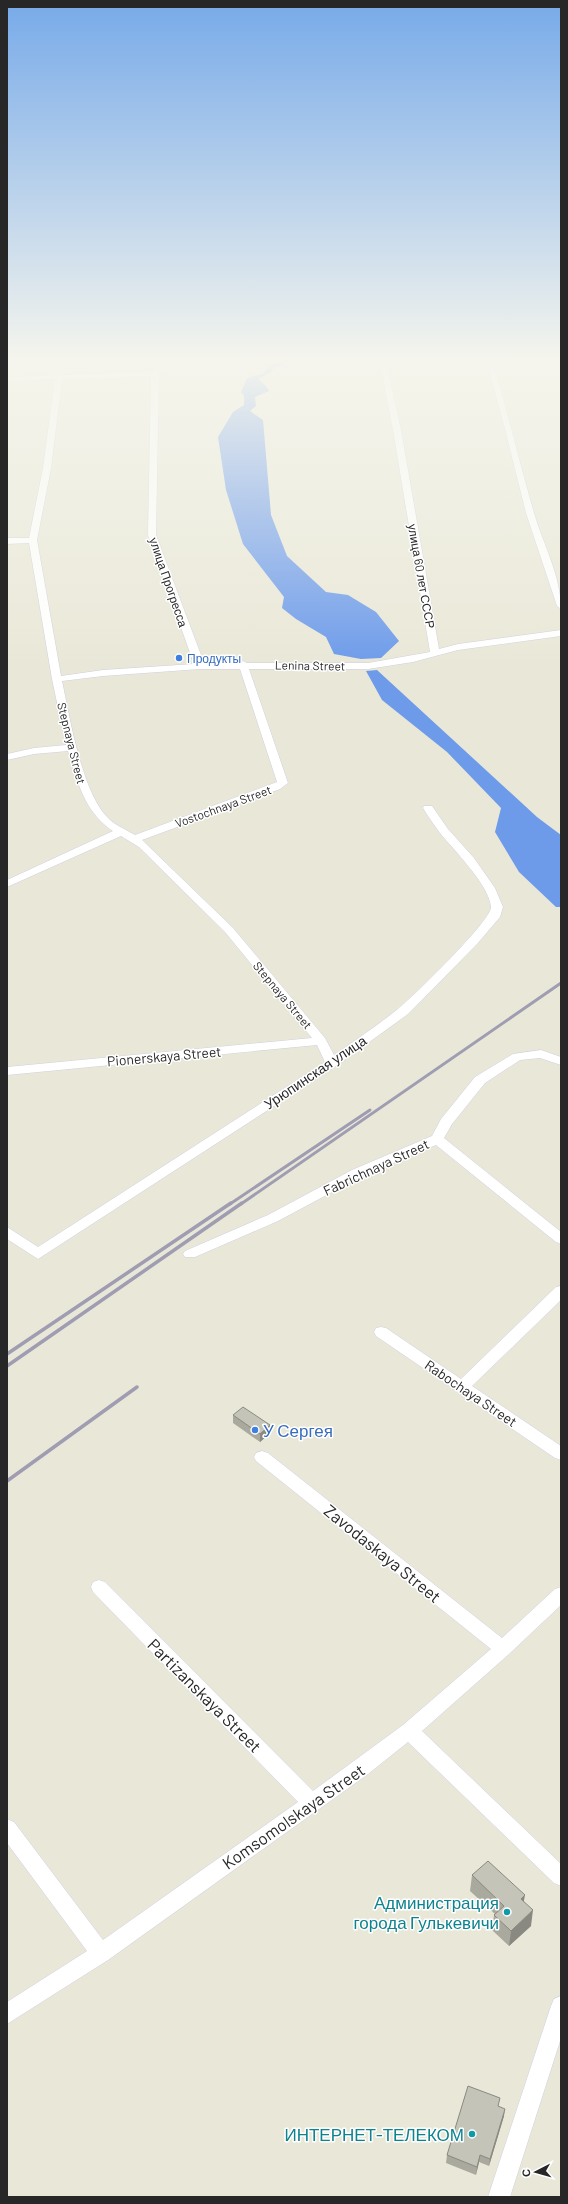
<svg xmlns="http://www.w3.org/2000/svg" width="568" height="2204" font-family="Barlow,sans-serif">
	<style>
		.water { fill: #6d9bea }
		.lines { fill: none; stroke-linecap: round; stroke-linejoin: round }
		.minor-casing { stroke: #d1cee0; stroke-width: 1 }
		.minor { fill: #fff; fill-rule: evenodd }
		.rail-far1 { stroke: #a09cb1; stroke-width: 3 }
		.rail { stroke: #a09cb1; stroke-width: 3.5 }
		.wall { fill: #a9a99e }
		.shaded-wall { fill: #8a8981 }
		.building { fill: #c5c4b8; stroke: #8a8981 }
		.shop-dot { fill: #3f7fe0; stroke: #fff; stroke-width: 1.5 }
		.culture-dot { fill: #0f9aa8; stroke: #fff; stroke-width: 1.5 }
		.labels { text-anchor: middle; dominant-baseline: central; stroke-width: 3; stroke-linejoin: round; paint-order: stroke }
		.far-street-label { font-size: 12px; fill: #272727; stroke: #fff }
		.far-shop-label { font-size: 12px; fill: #366cbe; stroke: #fff; text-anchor: start }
		.street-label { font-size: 14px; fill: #272727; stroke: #fff }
		.near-shop-label { font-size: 17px; fill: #366cbe; stroke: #fff; text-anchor: start }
		.near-street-label { font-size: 17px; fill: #272727; stroke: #fff }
		.near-culture-label { font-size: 17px; fill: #0d838f; stroke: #fff; text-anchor: end }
	</style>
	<rect width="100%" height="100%" fill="#e9e8d8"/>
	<!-- water -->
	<path class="water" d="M290,357h10l-26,11 -4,5 -12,6 7,6 4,6 -14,6 1,9 -6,5 13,9 8,95 16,41 39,36 22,3 28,17 23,29 -18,17 -20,1 -27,-5 -8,-17 -30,-18 -14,-11 2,-11 -41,-53 -17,-54 -8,-53 15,-25 11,-7v-9l-3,-4 6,-14 15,-4 7,-8z
		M377,670l160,147 24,18v72h-5l-37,-35 -24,-40 6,-24 -54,-56 -65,-52 -16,-29z"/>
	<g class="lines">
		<defs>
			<path id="minor" d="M166,357h7l-14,17 -3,161 48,128h35l4,-2 4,2h121l62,-11 -37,-222 -14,-73h6l16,73 38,219 19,-5 103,-14v6l-103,14 -45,12 -45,7h-119l39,114 -8,6 -138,51 91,88 92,110 9,17c22,-15 44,-30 64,-46 14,-11 94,-89 93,-102 -1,-21 -38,-58 -51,-74 -6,-8 -12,-17 -17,-25l1,-2h8l16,23 26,29 21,30 8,19 -3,10 -23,27 -69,70 -72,52 -298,193 -31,-20v-12l31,20 287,-185 -8,-17 -310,30v-8l305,-29 -87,-106 -86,-85 -18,-11 -114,51v-7l106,-49c-28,-18 -36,-50 -45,-80l-34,3 -27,6v-6l27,-6 32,-3 -14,-66 -23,-136 -22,1v-6h22l14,-70 12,-89 -48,2v-4l146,-5zM151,376l-3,159 46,129 -91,6 -42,6 -24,-136 14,-72 11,-89zM200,669h40l37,113 -142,53c-8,-5 -19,-9 -26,-16 -27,-25 -39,-101 -47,-138l41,-5z
				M485,357h6c16,52 28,104 43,156 9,31 27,63 27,96l-4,-3 -31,-93 -22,-88z
				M541,1050l20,7v8l-21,-7 -20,2 -35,23 -33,41 -8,14 117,94v12l-5,-2 -120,-97 -74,31 -84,45 -83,36h-10l-2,-3 2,-3 83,-36 84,-45 80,-34 9,-17 34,-42 38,-23z
				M561,1286v14l-89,86 89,60v14l-6,-2 -179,-122 -2,-4 2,-4 5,-1 5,1 75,51 95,-92z
				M262,1451l6,2 234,185 53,-49 6,-2v18l-52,49 -87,77 139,133v22l-7,-3 -146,-141 -40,32 -260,186 -101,64v-22l80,-51 -80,-108v-24l7,3 89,118 195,-138 -205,-210 -2,-5 2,-5 6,-2 6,2 208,209 90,-66 88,-76 -235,-188 -2,-4 2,-4z
				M561,1996v42l-51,159h-22l63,-191 3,-7z"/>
		</defs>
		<!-- minor casing -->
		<use href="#minor" class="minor-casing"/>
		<!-- minor -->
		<use href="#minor" class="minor"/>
		<!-- rail-far1 -->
		<path class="rail-far1" d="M230,1204l140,-94
			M241,1204l320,-221"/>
		<!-- rail -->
		<path class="rail" d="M7,1354l224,-151
			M7,1366l235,-163
			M7,1481l130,-94"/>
	</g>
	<!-- wall -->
	<path class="wall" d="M233,1415l37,18 -10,9 -27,-19z
		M472,1875l52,26 7,25 -22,20 -17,-16 2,-15 1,-1 -25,-23z
		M499,2106l5,10 -15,50 -10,-4 -3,13 -30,-12 1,-8z"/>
	<!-- shaded-wall -->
	<path class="shaded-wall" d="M270,1425v8l-10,9v-8z
		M525,1895l-3,16 -1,-12z
		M533,1910l-2,16 -22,20 2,-15z
		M505,2109l-1,7 -15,50 1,-7z
		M480,2155l-1,7 -3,13 1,-8z"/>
	<!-- building -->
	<path class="building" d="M243,1407l27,18 -10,9 -27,-19z
		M488,1861l37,34 -4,4 12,11 -22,21 -17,-16 10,-9 -32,-31z
		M468,2086l32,12 -2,8 7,3 -15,50 -10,-4 -3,12 -30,-12z"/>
	<!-- sky -->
	<linearGradient id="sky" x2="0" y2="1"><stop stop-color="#77aae9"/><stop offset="0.54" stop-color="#f5f5ed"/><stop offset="1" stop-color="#f5f5ed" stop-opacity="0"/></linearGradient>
	<rect width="568" height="666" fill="url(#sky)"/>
	<!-- markers -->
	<g class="shop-dot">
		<circle cx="179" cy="658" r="4"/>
		<circle cx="255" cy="1430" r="4"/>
	</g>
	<g class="culture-dot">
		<circle cx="507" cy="1912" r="4"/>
		<circle cx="472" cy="2134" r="4"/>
	</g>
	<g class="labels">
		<!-- far-street labels -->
		<g class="far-street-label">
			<text transform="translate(422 576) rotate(80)">улица 60 лет СССР</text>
			<text transform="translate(169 582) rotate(71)">улица Прогресса</text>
			<text transform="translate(310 665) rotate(1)">Lenina Street</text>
			<text transform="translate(72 743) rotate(76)">Stepnaya Street</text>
			<text transform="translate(223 806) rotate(-20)">Vostochnaya Street</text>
			<text transform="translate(283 995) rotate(50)">Stepnaya Street</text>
		</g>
		<!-- far-shop labels -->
		<g class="far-shop-label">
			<text x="187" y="658">Продукты</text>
		</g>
		<!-- street labels -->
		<g class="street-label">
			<text transform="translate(164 1056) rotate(-5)">Pionerskaya Street</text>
			<text transform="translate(315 1072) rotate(-34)">Урюпинская улица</text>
			<text transform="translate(376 1167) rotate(-25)">Fabrichnaya Street</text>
			<text transform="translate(471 1393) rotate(34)">Rabochaya Street</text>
		</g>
		<!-- near-shop labels -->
		<g class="near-shop-label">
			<text x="263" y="1430">У Сергея</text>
		</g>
		<!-- near-street labels -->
		<g class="near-street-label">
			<text transform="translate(383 1553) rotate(39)">Zavodaskaya Street</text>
			<text transform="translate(205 1695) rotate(45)">Partizanskaya Street</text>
			<text transform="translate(293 1816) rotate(-35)">Komsomolskaya Street</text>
		</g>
		<!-- near-culture labels -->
		<g class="near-culture-label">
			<text x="499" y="1902">Администрация<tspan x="499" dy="20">города Гулькевичи</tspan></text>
			<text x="464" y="2134">ИНТЕРНЕТ-ТЕЛЕКОМ</text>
		</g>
	</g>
	<!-- border -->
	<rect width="568" height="2204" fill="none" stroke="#272727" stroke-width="16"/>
	<!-- north arrow -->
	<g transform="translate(536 2172) rotate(264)" stroke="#ffffff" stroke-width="3" paint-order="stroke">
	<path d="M0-3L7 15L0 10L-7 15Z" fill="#272727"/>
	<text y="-6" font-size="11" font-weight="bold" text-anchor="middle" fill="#272727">С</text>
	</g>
</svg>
